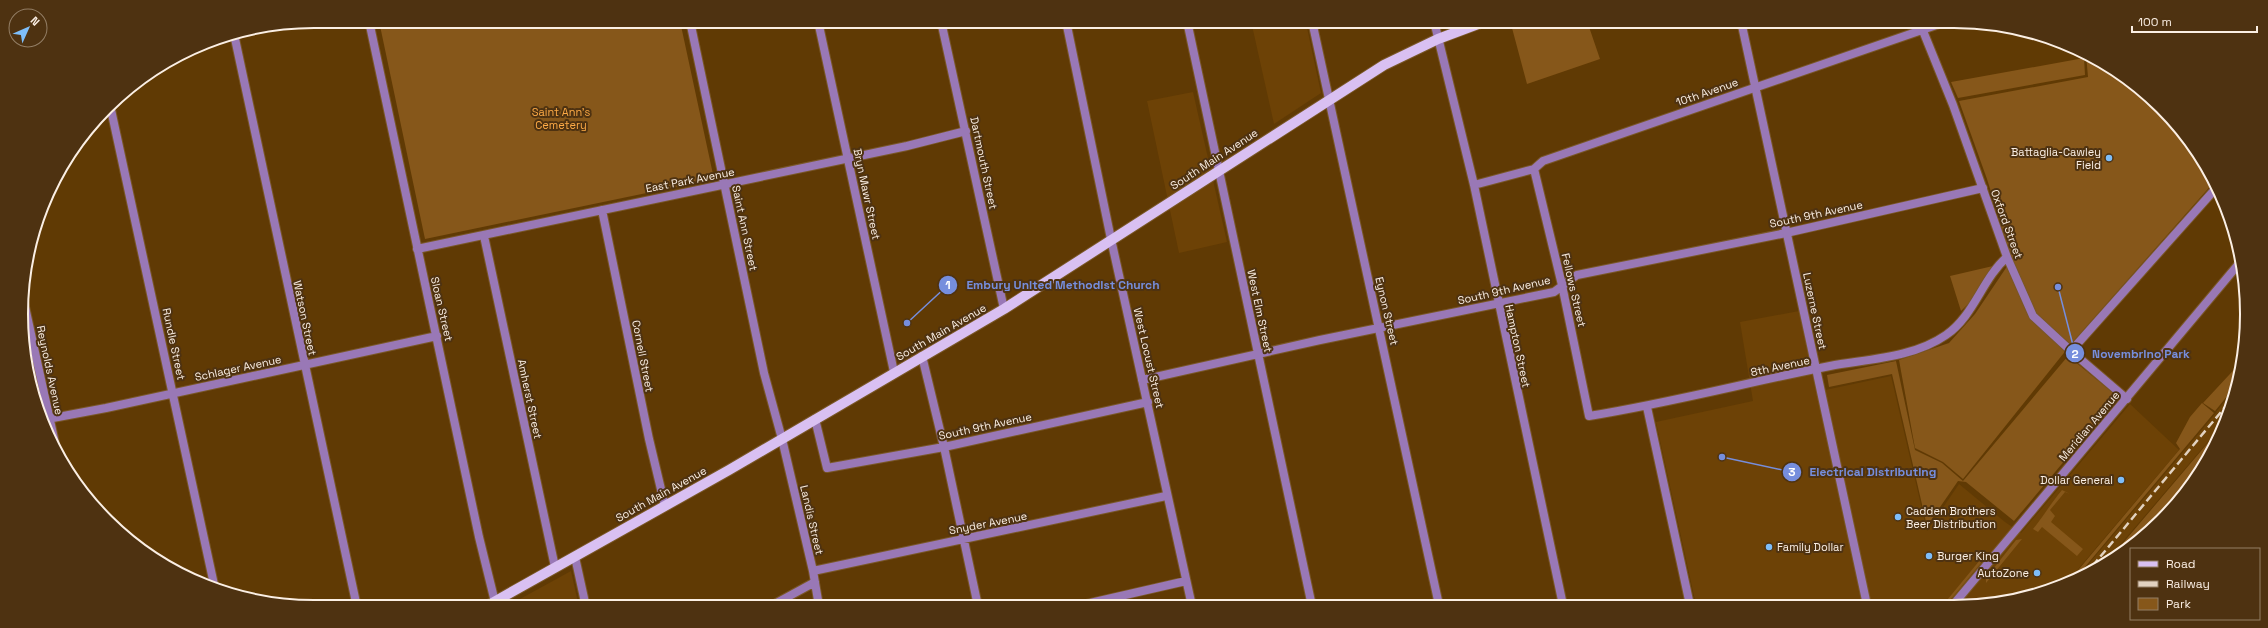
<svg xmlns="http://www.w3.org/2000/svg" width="2268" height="628" font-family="'Space Grotesk',sans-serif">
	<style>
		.built { fill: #6d4206 }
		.green { fill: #86571a }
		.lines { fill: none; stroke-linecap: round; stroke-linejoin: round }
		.minor-casing { stroke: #795728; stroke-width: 10 }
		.tertiary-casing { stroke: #795728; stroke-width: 10 }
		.primary-casing { stroke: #795728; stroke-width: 12 }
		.minor { stroke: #9978b6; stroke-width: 8 }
		.tertiary { stroke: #9978b6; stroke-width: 8 }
		.primary { stroke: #d9c0f2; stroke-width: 10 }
		.rail { stroke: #e2d2c0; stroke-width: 2.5; stroke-dasharray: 8 4; stroke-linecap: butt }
		.poi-dot { fill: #7ebef9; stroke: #4e3211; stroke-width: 1.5 }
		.labels { text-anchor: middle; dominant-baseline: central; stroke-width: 4; stroke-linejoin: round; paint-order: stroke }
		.street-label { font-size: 11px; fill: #fbefe4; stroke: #4e3211 }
		.park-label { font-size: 11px; fill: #feab46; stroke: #4e3211 }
		.poi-label { font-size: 11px; fill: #fbefe4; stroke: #4e3211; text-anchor: end }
		.rim { fill: none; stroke: #fbefe4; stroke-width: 2 }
		.leader { fill: none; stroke: #768edd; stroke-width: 1.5 }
		.callout-dot { fill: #768edd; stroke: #4e3211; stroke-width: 1.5 }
		.mark-label { font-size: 12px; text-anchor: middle; font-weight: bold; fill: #fff }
		.callout-label { font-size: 12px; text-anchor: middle; font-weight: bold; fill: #768edd; stroke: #4e3211; stroke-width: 4; stroke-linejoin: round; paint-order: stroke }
	</style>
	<rect width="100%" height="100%" fill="#603a04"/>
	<!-- built -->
	<path class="built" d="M1251,21h54l1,2 15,70 -47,31z
		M1193,92l34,150 -48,11 -32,-152z
		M1799,311l17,81 75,-16 36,155 32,-47 46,38 16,11 109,-129 49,46 -111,131 -76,24h-296l-40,-183 97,-21 -13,-79z
		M2236,388l-13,36 -115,135 -25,18 -7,2 140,-166 8,6 -8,-7z
		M571,571l8,36h-56l-3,-8z"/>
	<!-- green -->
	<path class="green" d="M379,21h301l34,158 -289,60z
		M1533,21h54l13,38 -73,25 -15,-56z
		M2086,54c59,31 97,69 128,128l-143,162 -108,135 -20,-17 -28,-14 -16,-88 50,-17 26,-29 37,-55 -25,-80 -28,-78 129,-24z
		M2084,58l1,17 -127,23 -7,-16z
		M1993,266l-23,36 -9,9 -11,-35z
		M2068,356l50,41 -104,124 -48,-39 -8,-1 -31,45 -35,-152 -63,13 -2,-12 69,-14 19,89 27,13 21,18z
		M2242,361l-5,23 -22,27 -12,-8z
		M2202,403l12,10 -140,167 -5,1 111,-132 -4,-6 14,-26z
		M2223,425l-6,19 -56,77 -49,35z
		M2062,490l8,4 -5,-2 -15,18 5,6 -4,6 32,27 -6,7 -35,-29 -4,5 -5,-3c10,-12 18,-26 29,-39z
		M2022,539l-36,44v-5l30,-38z
		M1980,560l1,3 -35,42h-3z"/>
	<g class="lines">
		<defs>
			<path id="minor" d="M369,21l110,516 16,65
				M690,21l74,352 18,66 31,132 6,35
				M818,21l76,351
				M941,21l63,288
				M1066,21l45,218 81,367
				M1187,21l125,585
				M1312,21l127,584
				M1434,21l40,164 89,420
				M1919,21l34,84 54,152 26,59 38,35 56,48
				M234,34l123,573
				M110,105l105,484
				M1534,169l28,116 27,131c81,-13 160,-34 241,-50 38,-7 83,-8 116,-31 28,-19 36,-56 61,-78
				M1474,185l60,-16 9,-8 405,-140
				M602,210l47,229 16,67
				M484,236l71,331
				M417,249l490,-103 59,-15
				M22,293l35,159
				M2071,351l146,-164
				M922,356l22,91 34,159
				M1142,380l178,-40 234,-48 23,-17 209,-42 197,-45
				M1647,407l43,198
				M815,419l12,49 117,-21 204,-45
				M42,420l64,-12 331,-72
				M575,557l11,50
				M813,571l353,-75
				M1953,605l289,-345
				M771,606l44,-24
				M1077,606l109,-25"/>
			<path id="tertiary" d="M1741,21l126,584"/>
			<path id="primary" d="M485,607l244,-137 275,-161 380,-244 54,-26 48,-18"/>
		</defs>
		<!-- minor casing -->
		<use href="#minor" class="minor-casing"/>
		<!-- tertiary casing -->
		<use href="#tertiary" class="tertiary-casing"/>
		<!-- primary casing -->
		<use href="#primary" class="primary-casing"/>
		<!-- minor -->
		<use href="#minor" class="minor"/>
		<!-- tertiary -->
		<use href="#tertiary" class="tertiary"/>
		<!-- primary -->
		<use href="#primary" class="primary"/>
		<!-- rail -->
		<path class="rail" d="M2085,575l146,-175"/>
	</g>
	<!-- markers -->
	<g class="poi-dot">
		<circle cx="2109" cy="158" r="4"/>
		<circle cx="2121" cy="480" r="4"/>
		<circle cx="1898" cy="517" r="4"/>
		<circle cx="1769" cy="547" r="4"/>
		<circle cx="1929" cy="556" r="4"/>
		<circle cx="2037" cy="573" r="4"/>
	</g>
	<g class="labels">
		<!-- street labels -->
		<g class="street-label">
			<text transform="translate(1707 92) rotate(-19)">10th Avenue</text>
			<text transform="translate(1214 159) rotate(-33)">South Main Avenue</text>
			<text transform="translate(984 163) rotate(78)">Dartmouth Street</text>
			<text transform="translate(690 180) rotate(-11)">East Park Avenue</text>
			<text transform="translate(867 194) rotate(78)">Bryn Mawr Street</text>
			<text transform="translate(1816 214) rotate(-12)">South 9th Avenue</text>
			<text transform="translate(2007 224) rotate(70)">Oxford Street</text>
			<text transform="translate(745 228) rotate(78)">Saint Ann Street</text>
			<text transform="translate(1504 290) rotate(-13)">South 9th Avenue</text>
			<text transform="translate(1574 290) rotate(77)">Fellows Street</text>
			<text transform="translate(442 309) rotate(77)">Sloan Street</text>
			<text transform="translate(1260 311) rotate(78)">West Elm Street</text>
			<text transform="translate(1387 311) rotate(77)">Eynon Street</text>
			<text transform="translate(1815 311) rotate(78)">Luzerne Street</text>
			<text transform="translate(305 318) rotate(78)">Watson Street</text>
			<text transform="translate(941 332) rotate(-30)">South Main Avenue</text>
			<text transform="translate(174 344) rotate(78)">Rundle Street</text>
			<text transform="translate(1518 346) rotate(78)">Hampton Street</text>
			<text transform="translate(643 356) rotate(79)">Cornell Street</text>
			<text transform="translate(1149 358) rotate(77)">West Locust Street</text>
			<text transform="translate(1780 366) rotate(-12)">8th Avenue</text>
			<text transform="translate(238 368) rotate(-12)">Schlager Avenue</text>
			<text transform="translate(50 370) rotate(78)">Reynolds Avenue</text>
			<text transform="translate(530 399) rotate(78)">Amherst Street</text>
			<text transform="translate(985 426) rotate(-12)">South 9th Avenue</text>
			<text transform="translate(2089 426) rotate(-50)">Meridian Avenue</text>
			<text transform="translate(661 494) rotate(-29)">South Main Avenue</text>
			<text transform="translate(812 520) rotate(77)">Landis Street</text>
			<text transform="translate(988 523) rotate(-11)">Snyder Avenue</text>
		</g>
		<!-- park labels -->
		<g class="park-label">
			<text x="561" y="112">Saint Ann's<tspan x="561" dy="13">Cemetery</tspan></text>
		</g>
		<!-- poi labels -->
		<g class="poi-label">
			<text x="2101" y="152">Battaglia-Cawley<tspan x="2101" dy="13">Field</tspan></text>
			<text x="2113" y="480">Dollar General</text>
			<text x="1906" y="511" text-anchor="start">Cadden Brothers<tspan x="1906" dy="13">Beer Distribution</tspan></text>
			<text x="1777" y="547" text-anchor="start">Family Dollar</text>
			<text x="1937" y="556" text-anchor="start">Burger King</text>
			<text x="2029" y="573">AutoZone</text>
		</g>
	</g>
	<!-- crop -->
	<path d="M0 0H2268V628H0ZM314 28H1954A286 286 0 0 1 2240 314V314A286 286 0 0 1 1954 600H314A286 286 0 0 1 28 314V314A286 286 0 0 1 314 28Z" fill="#4e3211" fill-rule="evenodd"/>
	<path class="rim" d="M314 28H1954A286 286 0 0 1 2240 314V314A286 286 0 0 1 1954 600H314A286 286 0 0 1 28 314V314A286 286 0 0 1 314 28Z"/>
	<!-- callouts -->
	<path class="leader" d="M907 323L948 285M2058 287L2075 353M1722 457L1792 472"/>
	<g class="callout-dot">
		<circle cx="907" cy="323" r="4"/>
		<circle cx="2058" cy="287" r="4"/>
		<circle cx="1722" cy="457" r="4"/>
		<circle cx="948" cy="285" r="10"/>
		<circle cx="2075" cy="353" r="10"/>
		<circle cx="1792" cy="472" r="10"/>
	</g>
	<g class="mark-label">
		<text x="948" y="289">1</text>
		<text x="2075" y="358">2</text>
		<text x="1792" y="476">3</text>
	</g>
	<g class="callout-label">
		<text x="1063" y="289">Embury United Methodist Church</text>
		<text x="2141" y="358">Novembrino Park</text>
		<text x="1873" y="476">Electrical Distributing</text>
	</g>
	<!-- legend -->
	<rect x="2130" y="548" width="130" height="72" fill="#4e3211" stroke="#937e65"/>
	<rect x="2138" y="561" width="20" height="6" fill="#d9c0f2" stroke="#937e65"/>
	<text x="2166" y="568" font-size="12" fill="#fbefe4">Road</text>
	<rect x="2138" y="581" width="20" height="6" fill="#e2d2c0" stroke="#937e65"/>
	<text x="2166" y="588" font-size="12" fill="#fbefe4">Railway</text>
	<rect x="2138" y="598" width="20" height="12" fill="#86571a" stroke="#937e65"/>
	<text x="2166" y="608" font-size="12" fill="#fbefe4">Park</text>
	<!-- north arrow -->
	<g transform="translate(28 28) rotate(45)"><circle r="19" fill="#4e3211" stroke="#937e65"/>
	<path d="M0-3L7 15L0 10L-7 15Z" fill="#7ebef9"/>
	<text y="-6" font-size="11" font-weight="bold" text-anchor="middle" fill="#fbefe4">N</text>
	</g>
	<!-- scale -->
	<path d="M2132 26v6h125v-6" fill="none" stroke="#fbefe4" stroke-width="2"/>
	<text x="2138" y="26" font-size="12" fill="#fbefe4" stroke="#4e3211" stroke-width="3" paint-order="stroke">100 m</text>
</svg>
